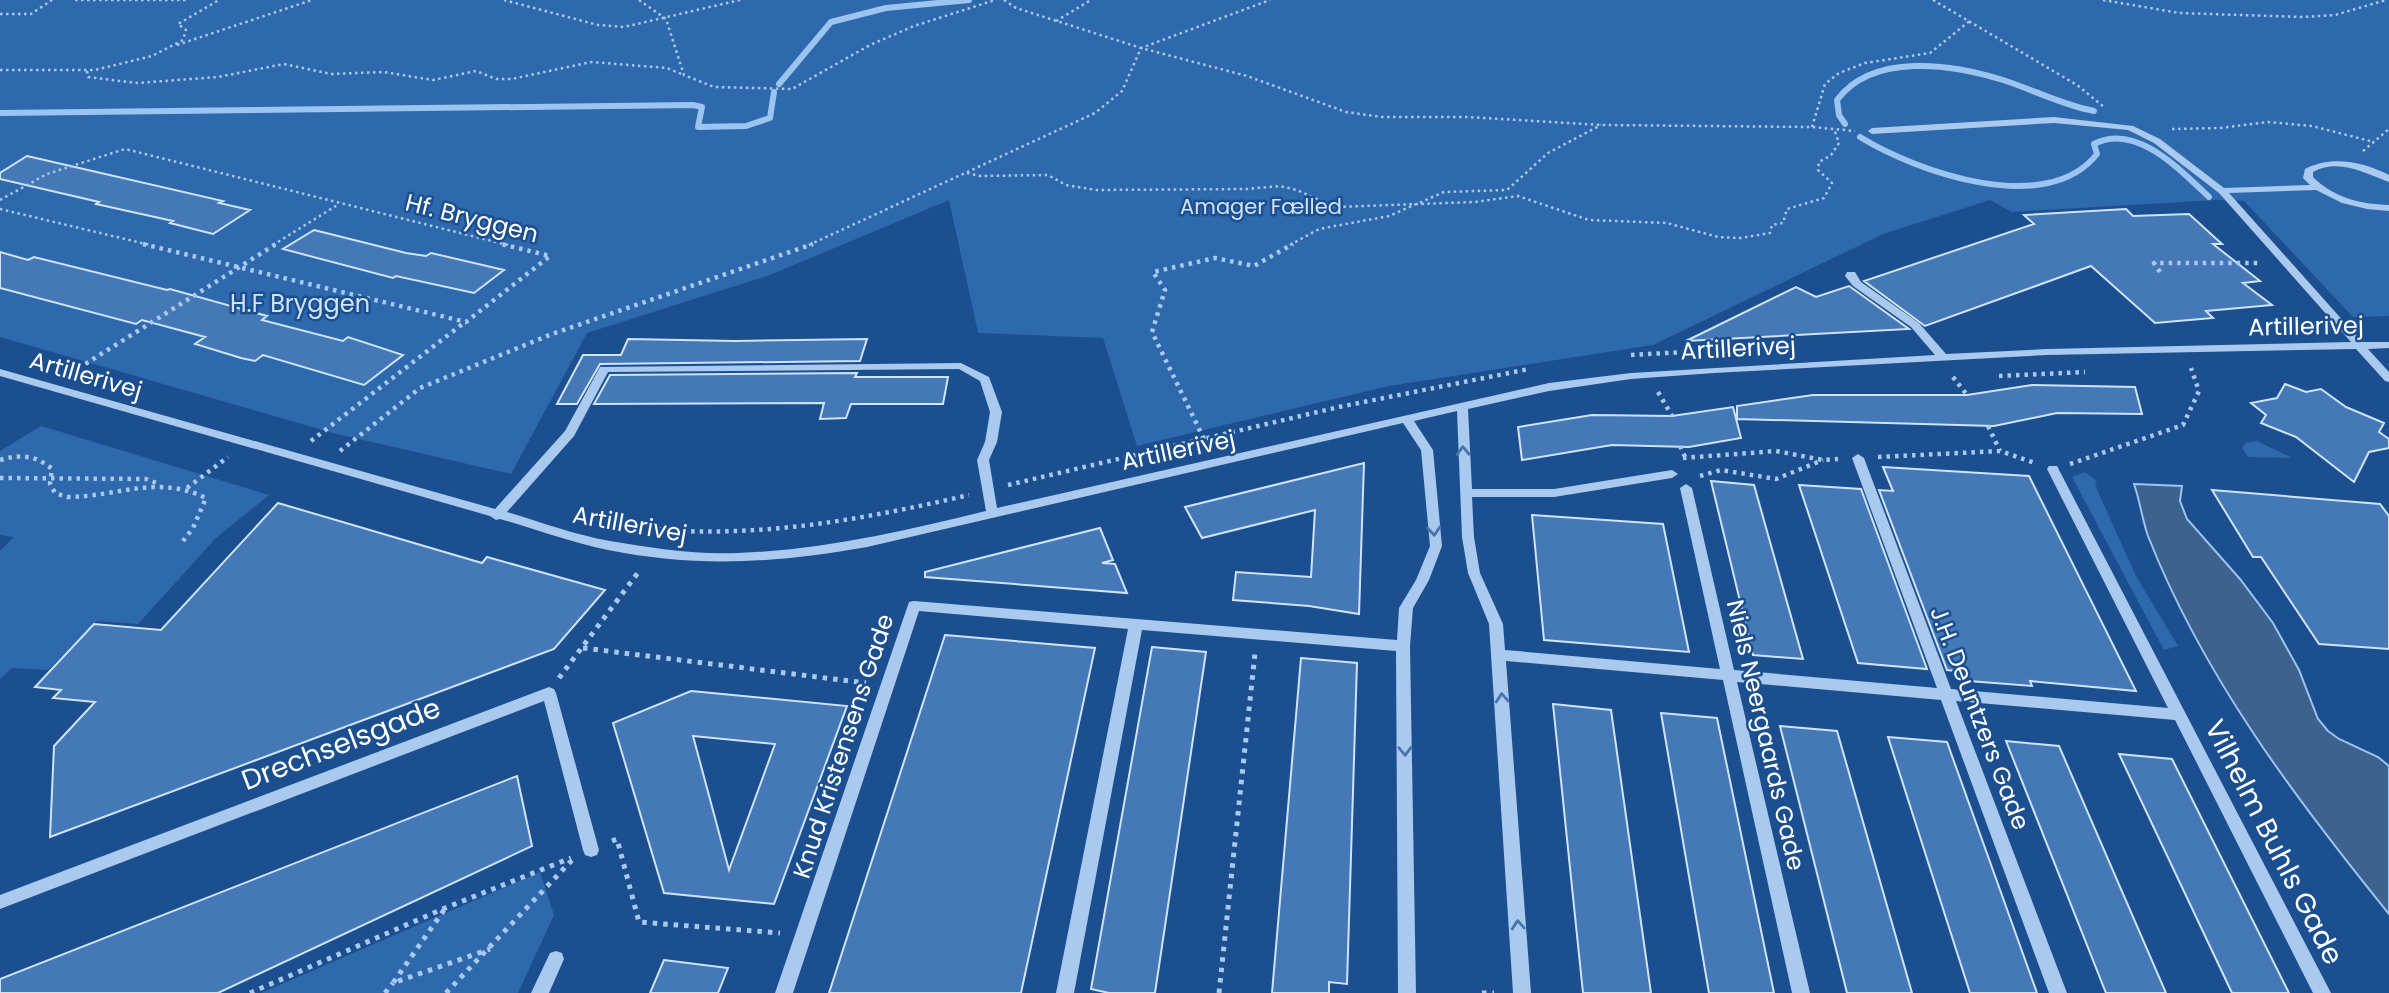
<svg xmlns="http://www.w3.org/2000/svg" width="2389" height="993" font-family="Poppins,sans-serif">
	<style>
		.green { fill: #2e69ad }
		.water { fill: #3c6290; stroke: #9cc4f0; stroke-width: 2 }
		.lines { fill: none; stroke-linecap: round; stroke-linejoin: round }
		.stream { stroke: #9cc4f0; stroke-width: 6 }
		.building { fill: #4478b7; stroke: #cfe3fa; stroke-width: 2; fill-rule: evenodd }
		.path-far2 { stroke: #a9c9ee; stroke-width: 2.5; stroke-dasharray: 2.5 3.5; stroke-linecap: butt }
		.path-far1 { stroke: #a9c9ee; stroke-width: 4.5; stroke-dasharray: 3.5 5; stroke-linecap: butt }
		.path { stroke: #a9c9ee; stroke-width: 5; stroke-dasharray: 4.5 6; stroke-linecap: butt }
		.minor { fill: #a9c9ee; fill-rule: evenodd }
		.oneway { stroke: #4674ac }
		.labels { text-anchor: middle; dominant-baseline: central; stroke-width: 5; stroke-linejoin: round; paint-order: stroke }
		.far-park-label { font-size: 21px; fill: #cfe3fa; stroke: #1b4f8f }
		.street-label { font-size: 24px; fill: #fff; stroke: #1b4f8f }
		.park-label { font-size: 24px; fill: #cfe3fa; stroke: #1b4f8f }
		.near-street-label { font-size: 28px; fill: #fff; stroke: #1b4f8f }
	</style>
	<rect width="100%" height="100%" fill="#1b4f8f"/>
	<!-- green -->
	<path class="green" d="M0,0h2389v316l-36,1 -109,-116 -28,-1 -204,12 -22,-12 -107,34 -230,111 -264,41 -252,60 -34,-108 -125,-5 -29,-133 -179,75 -183,58 -76,141 -178,-41 -333,-96z
		M41,426l228,69 -53,43 -78,86 -41,-3 -49,49 -36,-2 -12,11v-128l14,-14 -14,-2v-84z
		M2257,441l35,17 -44,-1 -6,-9 4,-5z
		M2085,472l12,9 -2,4 41,91 42,70 -14,4 -92,-173z
		M540,872l14,43 -36,78h-257z"/>
	<!-- water -->
	<path class="water" d="M2134,484l48,2 -2,15 7,18 53,60 33,44 26,47 19,49 10,12 11,8 39,18 11,9v148c-94,-116 -186,-238 -241,-378 -6,-17 -8,-35 -14,-52z"/>
	<g class="lines">
		<!-- stream -->
		<path class="stream" d="M779,84l52,-62 55,-14 83,-8
			M0,113l693,-8 9,2 -4,20 48,-1 24,-8 4,-26
			M1845,124l-6,-9 -2,-15c36,-48 115,-36 166,-20 31,10 59,25 91,31
			M1860,137c57,35 187,81 237,17l-3,-10c42,-22 86,26 115,53"/>
	</g>
	<!-- building -->
	<path class="building" d="M27,156l196,45 -4,2 31,7 -37,24 -43,-11 3,-2 -77,-17 3,-2 -99,-23v-6z
		M2126,209l7,7 56,-2 33,30h-9l47,37 -17,2 29,22 -66,6 7,7 -58,5 -64,-57 -166,60 -61,-45 170,-57 -10,-9z
		M314,230l92,23 20,3 5,-3 73,17 -30,23 -78,-17 -3,2 -110,-29z
		M0,252l28,8 6,-3 133,33 3,-1 97,27 -5,4 81,21 5,-4 55,18 -39,30 -101,-30 -8,6 -14,-3 -46,-14 10,-7 -63,-17 -6,4 -136,-36z
		M1849,286l60,43 -223,12 110,-54 20,10z
		M628,339l107,2 132,-2 -7,22 -260,3 -23,40h-20l26,-49h38z
		M857,373l-2,4h93l-5,27h-92l-5,14 -26,1 4,-16 -230,1 16,-29z
		M2285,384l21,8 15,-3 25,18 38,16 -5,9 10,7v9l-20,4 -15,30 -58,-45 -35,-14 5,-8 -15,-12 26,-5z
		M2032,385l103,2 7,27 -85,-1 -63,13 -257,-7v-13l76,-11h154z
		M1733,407l8,31 -52,9 -77,-2 -90,15 -4,-33 74,-12 80,1z
		M1364,463l-5,151 -50,-8 -76,-6 3,-28 75,5 4,-67 -113,28 -17,-31z
		M1883,467l146,9 107,215 -106,-10 2,5 -63,-5 -3,-9 -19,-2 -68,-180 14,1z
		M1711,481l43,4 49,174 -50,-4z
		M1799,485l62,4 66,180 -69,-6z
		M2212,490l168,14 9,12v133l-70,-5 -58,-87h-8z
		M278,503l204,60 5,-6 118,33 -51,59 -504,188 4,-91 41,-44 -42,-4 8,-8 -26,-3 59,-63 67,6z
		M1532,515l131,9 26,128 -145,-12z
		M1100,528l13,32 -11,3 13,1 12,29 -202,-16v-5z
		M945,635l150,13 -74,345h-192z
		M1152,647l54,5 -51,341h-46l-18,-4z
		M1301,658l56,5 -10,321 -18,-2v11h-57z
		M691,691l156,15 -73,198 -110,-11 -51,-170zM693,736l82,8 -46,126z
		M1553,704l58,6 40,283h-68z
		M1661,713l56,5 57,275h-65z
		M1780,726l57,5 75,262h-65z
		M1888,737l59,5 90,251h-67z
		M2006,741l53,5 107,247h-60z
		M2119,754l53,5 117,234h-57z
		M517,776l15,70 -314,147h-218v-14z
		M664,960l64,8 -10,25h-68z"/>
	<g class="lines">
		<!-- path-far2 -->
		<path class="path-far2" d="M75,0h112
			M504,0l94,25 26,2 116,-27
			M639,0l27,19 18,56 30,12 78,2 78,-44 44,-19 81,-26
			M1004,0l12,8 125,40 106,28 99,36 36,5h85l135,8 210,2 43,4
			M1933,0l144,85 27,22
			M2103,0l76,13 124,4 32,-2 51,-15
			M0,14h31l21,-14
			M1056,21l35,-21
			M177,45l135,-45
			M0,70h95l57,-14 31,-16 3,-10 -8,-6 41,-24
			M87,71l1,6 49,6 81,-6 66,-13 47,10 53,-2 49,8 43,-9 20,8h16l79,-17 76,6 17,7
			M1812,127l13,-43 14,-11 26,-10 65,-10 41,-33
			M2172,129l48,-1 48,-6 44,4 62,16
			M2363,151l26,-22
			M967,173l13,3 68,-1 18,10 30,5 151,-1 33,-3 17,4 38,17 140,-5 43,-6 71,24 78,3 51,14 23,1 29,-5 2,-8 11,-2 4,-14 37,-11 8,-15 -14,-13 1,-8 12,-7 8,-12 -5,-14
			M0,200l47,-26 78,-25 383,96
			M0,209l150,36
			M273,245l66,-41
			M809,245l286,-132 27,-22 19,-43 129,-48
			M1290,245l29,-16 70,-13 55,-24 63,-2 41,-37 53,-28"/>
		<!-- path-far1 -->
		<path class="path-far1" d="M143,244l323,78 84,-66 -49,-12
			M2160,272l-6,-9h108
			M1631,355l72,-4
			M71,373l205,-129
			M1999,376l86,-4
			M1953,377l14,18
			M1658,392l14,24
			M1988,426l12,25
			M1204,439l-52,-107 13,-42 -12,-18 62,-14 39,8 39,-22
			M311,441l154,-119
			M1680,446l6,13
			M340,451l80,-63 132,-54 261,-90
			M1878,457l122,-6 35,12
			M1683,458l93,-7 47,9 15,-1
			M0,460c20,-6 36,-5 52,9l-2,15 5,9 12,4c51,0 89,-23 139,1l-13,30 -10,13
			M2070,464l113,-39 16,-34 -8,-23
			M1700,476l21,-6 55,9 47,-19
			M0,478l146,1 13,5
			M1008,485l331,-78 190,-38
			M187,488l41,-31
			M590,519c31,2 60,11 91,12 97,4 193,-14 288,-36"/>
		<!-- path -->
		<path class="path" d="M583,648l283,35
			M559,678l81,-108
			M612,841l5,-2 22,83 141,11
			M444,910l-51,73 97,-34
			M250,993l195,-85 126,-50
			M385,993l8,-10
			M446,993l127,-134
			M1219,993l36,-340
			M1482,993h12"/>
		<!-- minor -->
		<path class="minor" d="M2054,117l79,9 27,13 64,49 86,-3 -7,-7 2,-9c27,-14 58,-7 84,6v7c-25,-9 -50,-24 -76,-10v5c21,21 47,27 76,28v6l-22,-2 -25,-6 -26,-13 -87,3 133,149h27v6l-21,1 21,23v10l-4,-1 -29,-32 -309,6 -333,18 -83,6 -82,12 -81,18 4,80h82l118,-19 6,4 -6,4 -118,19h-82l2,40 6,36 23,51 2,26 215,19 -40,-181 6,-4 6,4 42,182 203,18 -85,-230 6,-4 6,4 87,231 217,19 -121,-239 2,-3h8l274,527h-18l-138,-273 -219,-19 111,292h-18l-108,-293 -204,-18 73,311h-18l-69,-313 -217,-19 25,332h-18l-24,-369 -21,-51 -6,-36 -5,-126 -43,10 19,29 9,96 -13,34 -16,28 -3,38 6,347h-18l-2,-342 -254,-21 -68,363h-18l72,-364 -209,-18 -126,382h-18l134,-391 5,-1 483,39 2,-32 17,-28 14,-34 -9,-96 -18,-27 -536,124c-90,16 -169,21 -259,3 -36,-7 -72,-21 -108,-31l-4,1 -6,-4 -490,-140v-7l495,140 70,-78 35,-64 361,-4 28,14 13,35 -5,30 -8,18 8,48 552,-125 82,-10 304,-18 -24,-28 -58,-41 -8,-10 2,-4h8l6,10 58,41 27,31 101,-5 304,-7 -132,-149 -65,-50 -26,-13 -74,-7 -182,11 -4,-3 4,-3zM959,369l21,12 10,31 -5,30 -8,18 9,51c-82,20 -164,39 -248,42 -43,2 -86,-5 -128,-12 -35,-6 -70,-19 -103,-29l67,-76 34,-64z
			M549,687l5,2 2,4 43,157 -2,5 -6,2 -6,-2 -2,-5 -39,-149 -544,208v-14z
			M556,951l6,2 2,6 -15,34h-18l19,-40z"/>
	</g>
	<!-- one-way arrows -->
	<defs><path id="oneway-chevron" d="M-2-3.5L2.5 0L-2 3.5" fill="none" stroke-width="1.6" stroke-linecap="round" stroke-linejoin="round" transform="scale(1.75)"/></defs>
	<g class="oneway">
		<use href="#oneway-chevron" transform="translate(1463 451) rotate(-92)"/>
		<use href="#oneway-chevron" transform="translate(1434 531) rotate(85)"/>
		<use href="#oneway-chevron" transform="translate(1502 698) rotate(-94)"/>
		<use href="#oneway-chevron" transform="translate(1405 751) rotate(89)"/>
		<use href="#oneway-chevron" transform="translate(1518 925) rotate(-94)"/>
	</g>
	<g class="labels">
		<!-- far-park labels -->
		<g class="far-park-label">
			<text x="1261" y="206">Amager Fælled</text>
		</g>
		<!-- street labels -->
		<g class="street-label">
			<text transform="translate(472 218) rotate(14)">Hf. Bryggen</text>
			<text transform="translate(2306 326) rotate(-1)">Artillerivej</text>
			<text transform="translate(1738 348) rotate(-3)">Artillerivej</text>
			<text transform="translate(86 375) rotate(16)">Artillerivej</text>
			<text transform="translate(1178 450) rotate(-12)">Artillerivej</text>
			<text transform="translate(630 524) rotate(10)">Artillerivej</text>
			<text transform="translate(1980 718) rotate(69)">J.H. Deuntzers Gade</text>
			<text transform="translate(1766 735) rotate(77)">Niels Neergaards Gade</text>
			<text transform="translate(843 746) rotate(-72)">Knud Kristensens Gade</text>
		</g>
		<!-- park labels -->
		<g class="park-label">
			<text x="300" y="303">H.F Bryggen</text>
		</g>
		<!-- near-street labels -->
		<g class="near-street-label">
			<text transform="translate(341 744) rotate(-21)">Drechselsgade</text>
			<text transform="translate(2274 842) rotate(63)">Vilhelm Buhls Gade</text>
		</g>
	</g>
</svg>
